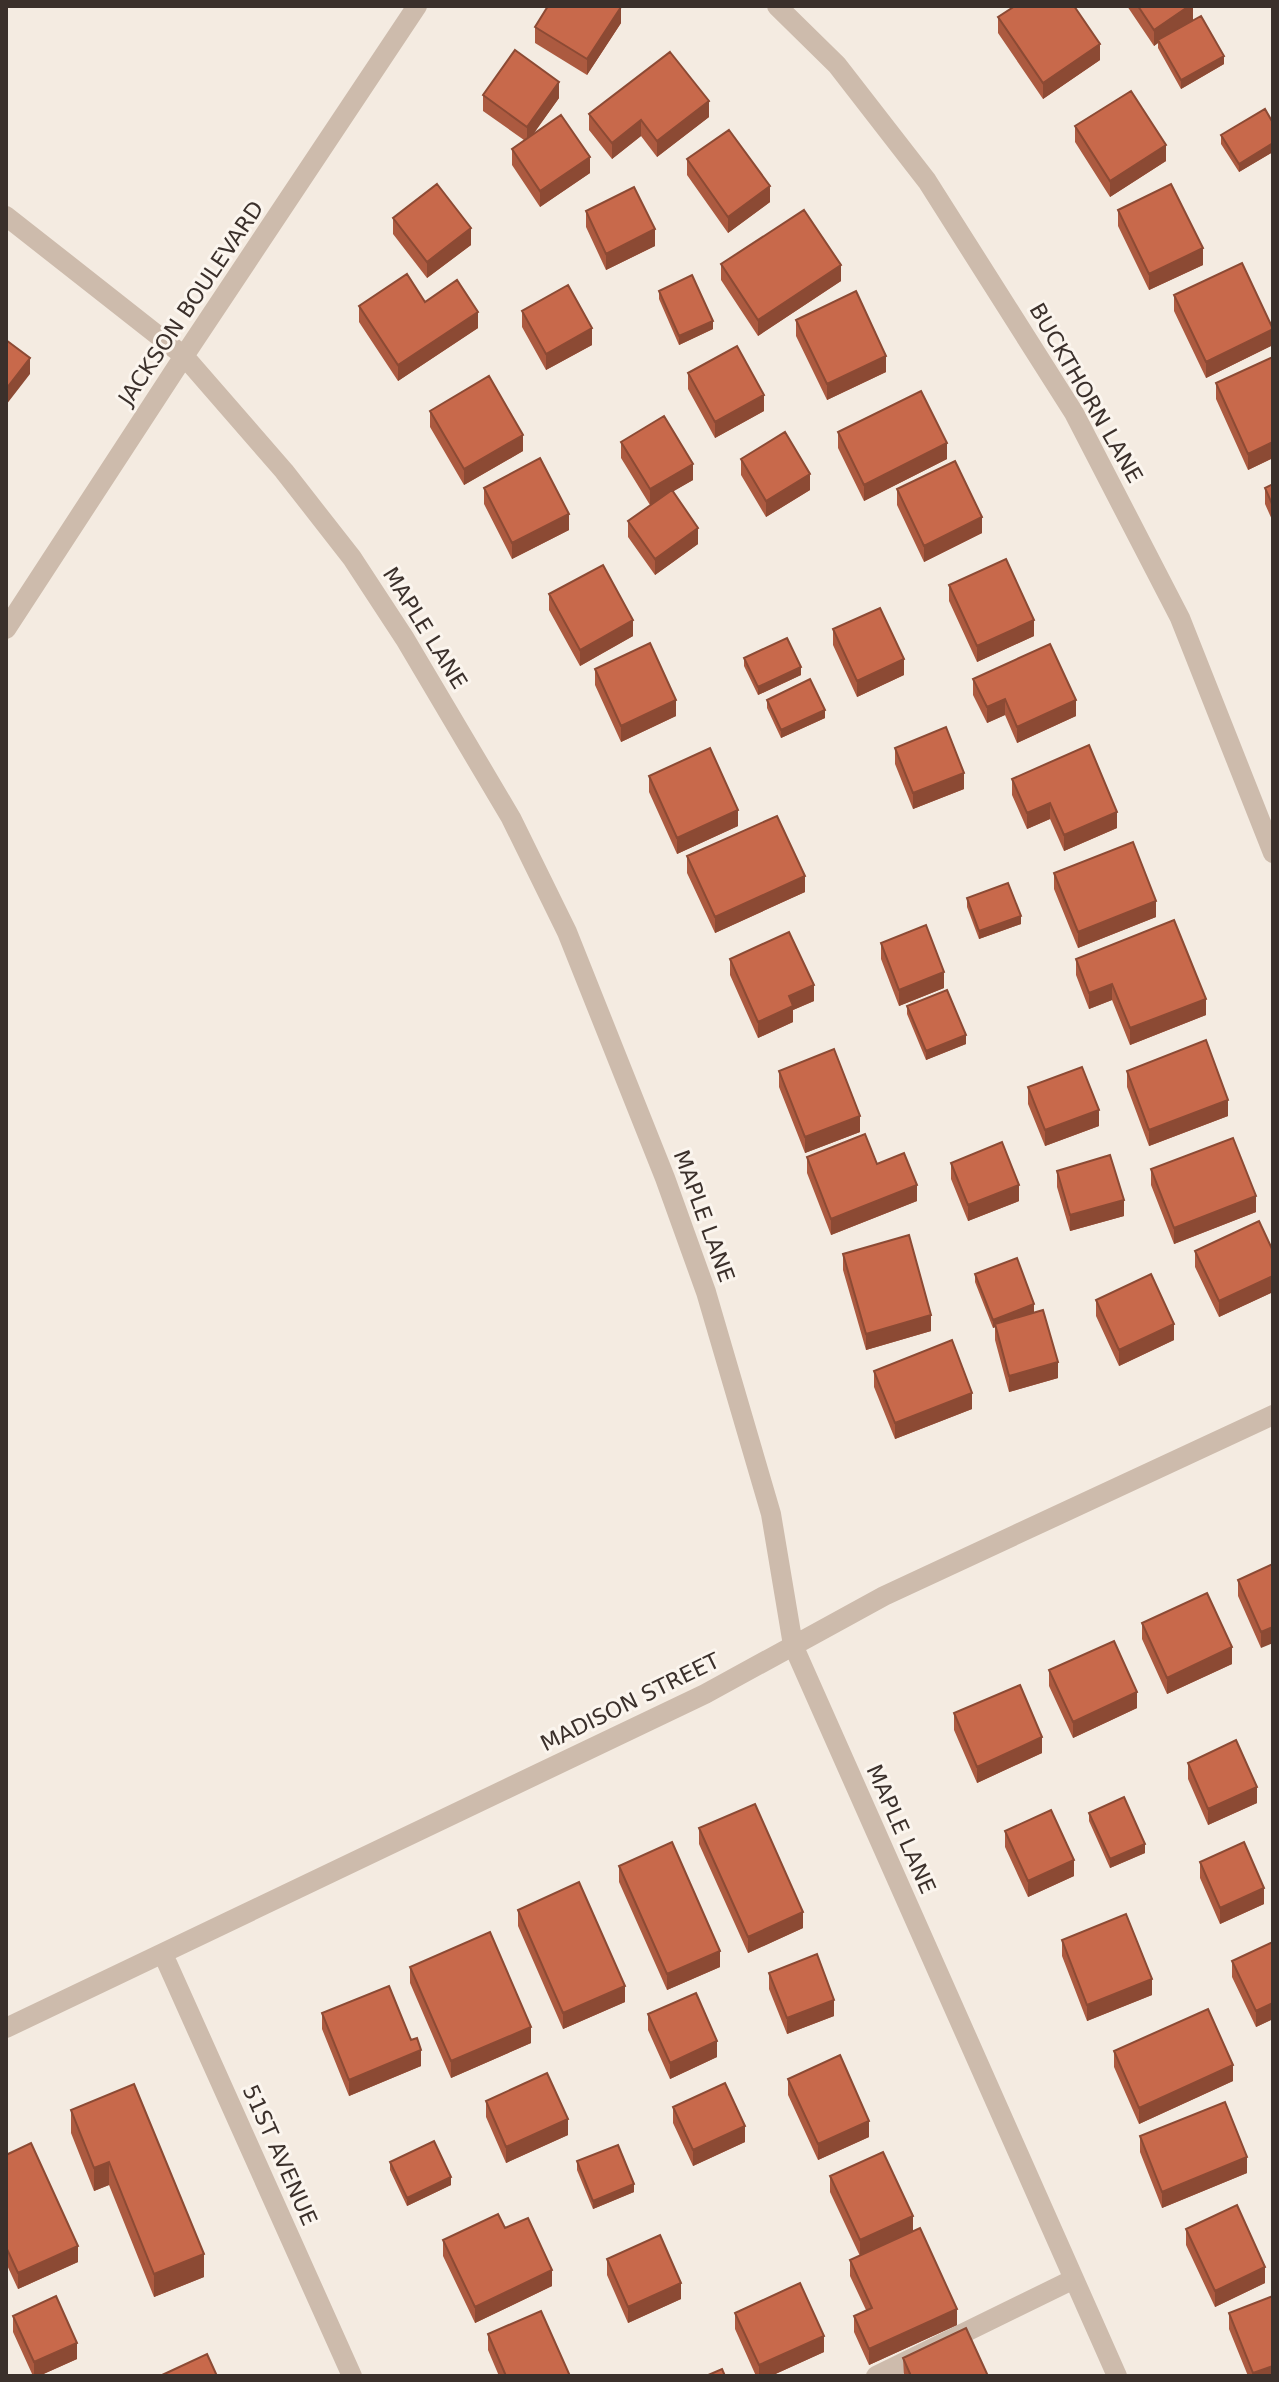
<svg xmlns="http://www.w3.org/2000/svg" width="1279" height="2382" font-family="'DejaVu Sans',sans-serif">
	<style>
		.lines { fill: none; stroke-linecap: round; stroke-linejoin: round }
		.minor { stroke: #cdbbac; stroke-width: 20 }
		.wall { fill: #ac5a40 }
		.shaded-wall { fill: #8c4a34 }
		.building { fill: #c8694b; stroke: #8c4a34; stroke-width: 2 }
		.labels { text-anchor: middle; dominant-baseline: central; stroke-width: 6; stroke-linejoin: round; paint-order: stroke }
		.street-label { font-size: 22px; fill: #3b302b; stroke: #fbf5ee }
	</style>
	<rect width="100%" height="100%" fill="#f4ebe1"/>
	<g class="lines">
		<!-- minor -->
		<path class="minor" d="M777,6l60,59 90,116 147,232 106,205 93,235
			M6,216l178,140 100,115 68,87 53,81 106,179 56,114 98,246 41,114 65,222 22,131 324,731
			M6,629l178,-273 233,-350
			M163,1954l189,422
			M6,2028l699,-334 179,-98 389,-181
			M876,2376l198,-97"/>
	</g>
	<!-- wall -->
	<path class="wall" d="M1127,6h66v14l-9,6 40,38 -43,25 -23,-41v-5l-4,3z
		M998,17l102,43 -57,39 -45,-66z
		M621,23l-34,52 -52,-32v-16z
		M483,95l76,3 -26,36 57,39 -50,34 -28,-42v-16l12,-9 -41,-29z
		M589,114l120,3 -52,40 -16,-21 -29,23 -23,-29z
		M1273,123v29l-34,20 -18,-28v-9z
		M1075,126l91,35 -56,36 -35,-55z
		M687,159l83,43 -42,31 -41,-58z
		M1118,210l85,55 -54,25 -31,-64z
		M586,211l69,35 -49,24 -20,-43z
		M393,218l78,27 -44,33 -34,-44z
		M721,264l120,17 -83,55 -37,-56z
		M659,291l54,38 -34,16 -20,-46z
		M1174,295l99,33v17l-67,33 -32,-67z
		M425,302l53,26 -80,53 -39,-59v-16z
		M522,311l70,34 -46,25 -24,-43z
		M796,320l90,52 -59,28 -31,-64z
		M1273,357v101l-25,12 -32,-71v-16z
		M688,373l76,38 -49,27 -27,-49z
		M430,411l93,40 -59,34 -34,-58z
		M838,432l109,27 -83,42 -26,-53z
		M621,442l72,38 -20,11 25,53 -43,31 -27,-38v-16l22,-16 -29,-47z
		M741,459l69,31 -44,27 -25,-42z
		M1273,484v38l-8,-18v-16z
		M484,488l85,42 -57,29 -28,-55z
		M897,489l85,44 -58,29 -27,-57z
		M949,585l85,51 -57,26 -28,-61z
		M549,594l84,42 -53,30 -31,-56z
		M833,629l71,46 -47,22 -24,-52z
		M744,658l57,17 -43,20 -14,-29z
		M595,669l81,47 -55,26 -26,-57z
		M973,679l103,37 -59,27 -12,-28 -18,8 -14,-28z
		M767,700l58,18 -44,20 -14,-30z
		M895,748l69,41 -51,20 -18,-45z
		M649,776l89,50 -61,28 -28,-62z
		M1012,779l105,49 -53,23 -14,-32 -23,10 -15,-34z
		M687,856l118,36 -90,41 -28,-60z
		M1054,873l102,44 -78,31 -24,-59z
		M967,898l54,26 -42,15 -12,-32z
		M881,943l63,45 -45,18 -18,-47z
		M730,959l84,42 -21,9v12l-35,16 -28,-63z
		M1076,959l130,56 -76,30 -18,-45 -23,9 -13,-34z
		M907,1006l59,38 -40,16 -19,-46z
		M779,1071l81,61 -55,21 -26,-66z
		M1127,1071l101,45 -79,30 -22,-59z
		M1028,1087l71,39 -54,20 -17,-42z
		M807,1157l70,7 40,37 -86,34 -24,-62z
		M951,1163l68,38 -51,20 -17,-42z
		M1151,1169l105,43 -82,32 -23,-59z
		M1057,1171l67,45 -54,15 -13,-44z
		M1195,1251h78v41l-54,25 -24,-50z
		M843,1254l88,77 -65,19 -23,-80z
		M975,1274l59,38 -10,4 34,62 -49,14 -14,-52v-13l-2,1 -18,-46z
		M1096,1300l78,40 -55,26 -23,-50z
		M874,1371l98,38 -77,30 -21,-52z
		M1273,1564l-12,84 -23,-52v-16z
		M1142,1623l90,41 -65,30 -25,-55z
		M1049,1670l88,38 -64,30 -24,-52z
		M954,1713l88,40 -65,30 -23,-53z
		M1188,1763l69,40 -49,22 -20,-46z
		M1089,1813l56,40 -35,15 -21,-47z
		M699,1828l104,100 -55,25 -49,-109z
		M1005,1831l69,45 -46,21 -23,-50z
		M1200,1862l64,42 -44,20 -20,-46z
		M619,1866l101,101 -53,23 -48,-108z
		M518,1910l107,92 -62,27 -45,-103z
		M1062,1940l90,55 -65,26 -25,-65z
		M1273,1942v77l-17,8 -24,-50v-16z
		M410,1967l121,76 -80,35 -41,-95z
		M769,1973l65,43 -47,18 -18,-45z
		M322,2013l89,27 10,26 -72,30 -27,-67z
		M648,2014l69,43 -47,22 -22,-49z
		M1114,2051l119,30 -94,43 -25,-57z
		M788,2079l81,58 -51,23 -30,-65z
		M486,2101l82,34 -62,28 -20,-46z
		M673,2107l72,35 -52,24 -20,-43z
		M71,2110l133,167 -50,20 -45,-112 -15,6 -23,-58z
		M1140,2136l107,37 -85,35 -22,-56z
		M6,2155l72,107 -60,27 -12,-26z
		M577,2161l57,31 -41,17 -16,-39z
		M390,2162l61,23 -44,21 -17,-36z
		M830,2176l83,55 44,94 -88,40 -15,-33v-16l12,-6 -16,-34v-16l10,-4 -30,-64z
		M505,2228l47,58 -77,37 -32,-67v-16z
		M1186,2229l79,54 -50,24 -29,-62z
		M607,2259l74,40 -53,24 -21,-48z
		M735,2313l89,39 -53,24h-15l-21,-47z
		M1229,2313l44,63h-25l-19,-47z
		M13,2316l64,43 -38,17h-6l-20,-44z
		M488,2334l82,42h-71l-11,-26z
		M903,2358l85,18h-84z"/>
	<!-- shaded-wall -->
	<path class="shaded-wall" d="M1189,6h4v14l-34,22 -1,-2v3l-4,3v-16z
		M621,7v16l-34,52v-16z
		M1100,44v16l-57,39v-16z
		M1224,56v8l-43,25v-9z
		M559,82v16l-32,45v-16z
		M709,101v16l-52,40v-16z
		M641,120v16l-29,23v-16z
		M1273,143v9l-34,20v-8z
		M1166,145v16l-56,36v-16z
		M590,157v16l-50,34v-16z
		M770,186v16l-42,31v-16z
		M471,228v17l-44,33v-16z
		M655,229v17l-49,24v-16z
		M1203,248v17l-54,25v-16z
		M841,265v16l-83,55v-16z
		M478,312v16l-80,53v-16z
		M713,321v8l-34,16v-9z
		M592,328v17l-46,25v-16z
		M1273,329v16l-67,33v-16z
		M886,356v16l-59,28v-16z
		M30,358v16l-24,31v-16z
		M764,395v16l-49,27v-16z
		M523,435v16l-59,34v-16z
		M1273,442v16l-25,12v-16z
		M947,443v16l-83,42v-16z
		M693,464v16l-43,25v-16z
		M810,474v16l-44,27v-16z
		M569,514v16l-57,29v-16z
		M982,517v16l-58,29v-16z
		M698,528v16l-43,31v-16z
		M633,620v16l-53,30v-16z
		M1034,620v16l-57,26v-16z
		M904,659v16l-47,22v-16z
		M801,667v8l-43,20v-8z
		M1005,699v16l-18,8v-16z
		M676,700v16l-55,26v-16z
		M1076,700v16l-59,27v-16z
		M825,710v8l-44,20v-8z
		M964,773v16l-51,20v-16z
		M1050,803v16l-23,10v-16z
		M738,810v16l-61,28v-16z
		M1117,812v16l-53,23v-16z
		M805,876v16l-90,41v-16z
		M1156,901v16l-78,31v-16z
		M1021,916v8l-42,15v-8z
		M944,972v16l-45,18v-16z
		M1112,984v16l-23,9v-16z
		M814,985v16l-21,9v12l-35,16v-16l31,-26z
		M1206,999v16l-76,30v-17z
		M966,1035v9l-40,16v-9z
		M1228,1100v16l-79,30v-16z
		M1099,1110v16l-54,20v-16z
		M860,1116v16l-55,21v-16z
		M917,1185v16l-86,34v-16z
		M1019,1185v16l-51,20v-16z
		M1256,1196v16l-82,32v-16z
		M1124,1200v16l-54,15v-16z
		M1273,1276v16l-54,25v-16z
		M1034,1304v8l-41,16v-8z
		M931,1315v16l-65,19v-16z
		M1174,1324v16l-55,26v-16z
		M1058,1362v16l-49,14v-16z
		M972,1393v16l-77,30v-16z
		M1273,1627v16l-12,5v-16z
		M1232,1647v17l-65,30v-16z
		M1137,1692v16l-64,30v-16z
		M1042,1737v16l-65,30v-16z
		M1257,1787v16l-49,22v-16z
		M1145,1844v9l-35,15v-9z
		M1074,1860v16l-46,21v-16z
		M1264,1888v16l-44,20v-16z
		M803,1912v16l-55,25v-16z
		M720,1951v16l-53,23v-16z
		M1152,1979v16l-65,26v-16z
		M625,1986v16l-62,27v-16z
		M834,2000v16l-47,18v-16z
		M1273,2003v16l-17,8v-16z
		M531,2027v16l-80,35v-17z
		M717,2041v16l-47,22v-16z
		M421,2050v16l-72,30v-16z
		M1233,2065v16l-94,43v-16z
		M568,2119v16l-62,28v-16z
		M869,2121v16l-51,23v-16z
		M745,2126v16l-52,24v-16z
		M1247,2157v16l-85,35v-16z
		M109,2162v23l-15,6v-23z
		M451,2177v8l-44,21v-8z
		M634,2184v8l-41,17v-8z
		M913,2216v16l-53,24v-16z
		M78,2246v16l-60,27v-16z
		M204,2254v23l-50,20v-23z
		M1265,2267v16l-50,24v-16z
		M552,2270v16l-77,37v-16z
		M681,2283v16l-53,24v-16z
		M957,2309v16l-88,40v-16z
		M824,2336v16l-53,24h-12v-11z
		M77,2343v16l-38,17h-5v-14z
		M1273,2366v10h-20v-3z"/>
	<!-- building -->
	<path class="building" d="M548,6h71l2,1 -34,52 -52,-32z
		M1015,6h59l26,38 -57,39 -45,-66z
		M1138,6h51l-35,24z
		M1201,16l23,40 -43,24 -23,-40z
		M515,50l44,32 -32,45 -44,-32z
		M670,52l39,49 -52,40 -16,-21 -29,23 -23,-29z
		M1131,91l35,54 -56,36 -35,-55z
		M1265,109l8,14v20l-34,21 -18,-29z
		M561,115l29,42 -50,34 -28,-42z
		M729,130l41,56 -42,31 -41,-58z
		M437,184l34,44 -44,34 -34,-44z
		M1171,184l32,64 -54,26 -31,-64z
		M634,187l21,42 -49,25 -20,-43z
		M804,210l37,55 -83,55 -37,-56z
		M1242,263l31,66 -67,33 -32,-67z
		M407,274l18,28 32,-22 21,32 -80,53 -39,-59z
		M692,275l21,46 -34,15 -20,-45z
		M568,285l24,43 -46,26 -24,-43z
		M856,291l30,65 -59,28 -31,-64z
		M6,340l24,18 -24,31z
		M737,346l27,49 -49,27 -27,-49z
		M1273,357v85l-25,12 -32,-71z
		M489,376l34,59 -59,34 -34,-58z
		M921,391l26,52 -83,42 -26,-53z
		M664,416l29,48 -43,25 -29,-47z
		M785,432l25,42 -44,27 -25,-42z
		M540,458l29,56 -57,29 -28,-55z
		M955,461l27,56 -58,29 -27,-57z
		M1273,484v22l-8,-18z
		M672,490l26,38 -43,31 -27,-38z
		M1006,559l28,61 -57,26 -28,-61z
		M603,565l30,55 -53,30 -31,-56z
		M880,608l24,51 -47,22 -24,-52z
		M787,638l14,29 -43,20 -14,-29z
		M650,643l26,57 -55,26 -26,-57z
		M1050,644l26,56 -59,27 -12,-28 -18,8 -14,-28z
		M810,679l15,31 -44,20 -14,-30z
		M946,727l18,46 -51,20 -18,-45z
		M1089,745l28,67 -53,23 -14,-32 -23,10 -15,-34z
		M710,748l28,62 -61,28 -28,-62z
		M777,816l28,60 -90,41 -28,-61z
		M1133,842l23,59 -78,31 -24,-59z
		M1008,883l13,33 -42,15 -12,-33z
		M1174,920l32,79 -76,29 -18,-44 -23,9 -13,-34z
		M926,925l18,47 -45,18 -18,-47z
		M789,932l25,53 -25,11 4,10 -35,16 -28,-63z
		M947,990l19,45 -40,16 -19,-45z
		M1206,1040l22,60 -79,30 -22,-59z
		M834,1049l26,67 -55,21 -26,-66z
		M1082,1067l17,43 -54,20 -17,-43z
		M865,1134l12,30 27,-11 13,32 -86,34 -24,-62z
		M1233,1138l23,58 -82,32 -23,-59z
		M1002,1142l17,43 -51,20 -17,-42z
		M1110,1155l14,45 -54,15 -13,-44z
		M1259,1221l14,30v25l-54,25 -24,-50z
		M909,1235l22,80 -65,19 -23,-80z
		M1017,1258l17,46 -41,16 -18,-46z
		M1151,1274l23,50 -55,26 -23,-50z
		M1043,1310l15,52 -49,14 -14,-52z
		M952,1340l20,53 -77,30 -21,-52z
		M1273,1564v63l-12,5 -23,-52z
		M1207,1593l25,54 -65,31 -25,-55z
		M1114,1641l23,51 -64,30 -24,-52z
		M1020,1685l22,52 -65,30 -23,-54z
		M1236,1740l21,47 -49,22 -20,-46z
		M1124,1797l21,47 -35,15 -21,-46z
		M755,1804l48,108 -55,25 -49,-109z
		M1051,1810l23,50 -46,21 -23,-50z
		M672,1842l48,109 -53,23 -48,-108z
		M1244,1842l20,46 -44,20 -20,-46z
		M579,1882l46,104 -62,27 -45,-103z
		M1126,1914l26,65 -65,26 -25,-65z
		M490,1932l41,95 -80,34 -41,-94z
		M1273,1942v61l-17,8 -24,-50z
		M817,1954l17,46 -47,18 -18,-45z
		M389,1986l22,54 6,-2 4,12 -72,30 -27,-67z
		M696,1993l21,48 -47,22 -22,-49z
		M1208,2009l25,56 -94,43 -25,-57z
		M840,2055l29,66 -51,23 -30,-65z
		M547,2073l21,46 -62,28 -20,-46z
		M725,2083l20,43 -52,24 -20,-43z
		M134,2084l70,170 -50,20 -45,-112 -15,6 -23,-58z
		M1225,2102l22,55 -85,35 -22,-56z
		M434,2141l17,36 -44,21 -17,-36z
		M31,2143l47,103 -60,27 -12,-26v-92z
		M618,2145l16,39 -41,17 -16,-40z
		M883,2152l30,64 -53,24 -30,-64z
		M1237,2205l28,62 -50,24 -29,-62z
		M498,2214l7,14 23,-10 24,52 -77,37 -32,-67z
		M920,2228l37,81 -88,40 -15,-33 18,-8 -22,-48z
		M660,2235l21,48 -53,24 -21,-48z
		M800,2283l24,53 -65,29 -24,-52z
		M56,2296l21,47 -43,19 -21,-46z
		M1273,2296v70l-20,7 -24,-60z
		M541,2311l29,65h-64l-18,-42z
		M966,2328l22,48h-77l-8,-18z
		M207,2354l10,22h-57z
		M722,2369l3,7h-19z"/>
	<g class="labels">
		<!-- street labels -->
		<g class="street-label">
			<text transform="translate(191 303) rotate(-56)">JACKSON BOULEVARD</text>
			<text transform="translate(1086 393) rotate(60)">BUCKTHORN LANE</text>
			<text transform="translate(425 628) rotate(58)">MAPLE LANE</text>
			<text transform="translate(704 1216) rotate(70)">MAPLE LANE</text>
			<text transform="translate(630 1702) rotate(-26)">MADISON STREET</text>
			<text transform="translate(901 1829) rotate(66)">MAPLE LANE</text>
			<text transform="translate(280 2155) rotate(66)">51ST AVENUE</text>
		</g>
	</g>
	<!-- border -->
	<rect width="1279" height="2382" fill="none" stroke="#3b302b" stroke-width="16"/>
</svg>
